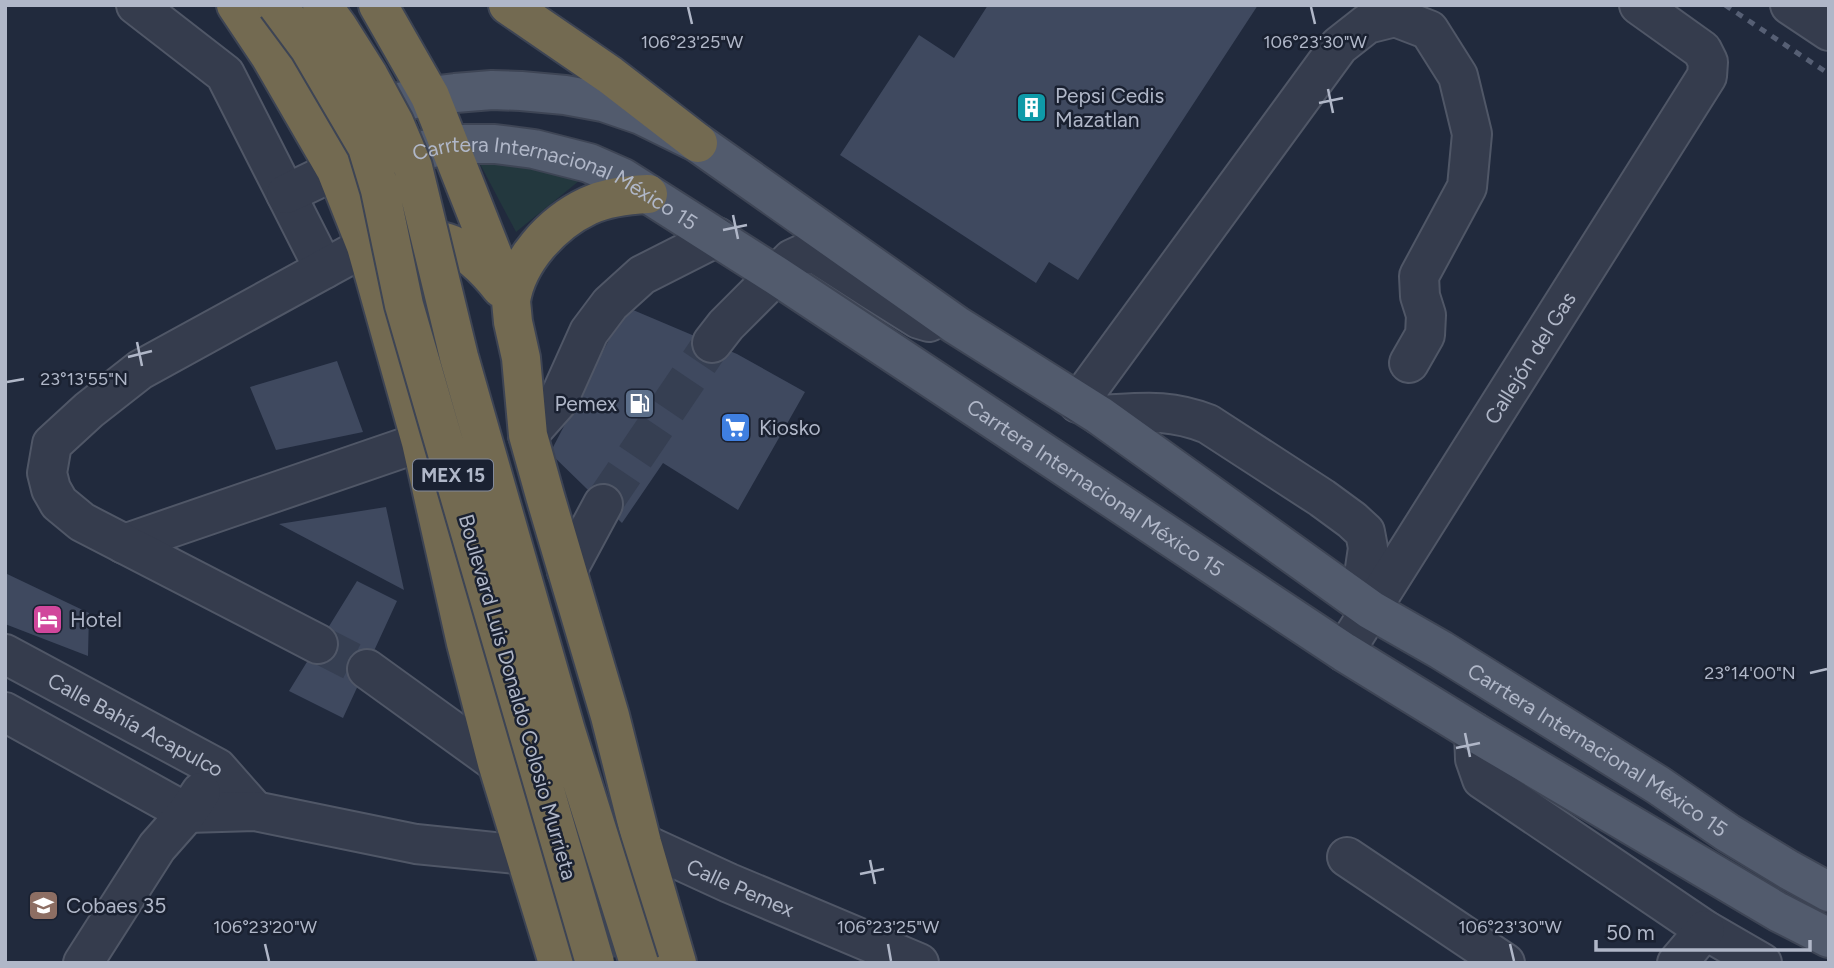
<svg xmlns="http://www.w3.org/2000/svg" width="1834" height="968" font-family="Figtree,sans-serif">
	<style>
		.green { fill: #23383e }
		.building { fill: #3f495f }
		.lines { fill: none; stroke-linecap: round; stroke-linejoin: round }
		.minor-tunnel { stroke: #363f52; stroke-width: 38; stroke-dasharray: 38 19; stroke-linecap: butt }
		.minor-casing { stroke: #505767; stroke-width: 42 }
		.major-casing { stroke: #3e4555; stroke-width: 42 }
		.highway-casing { stroke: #3d4454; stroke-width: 42 }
		.minor { stroke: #353c4d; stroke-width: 38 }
		.major { stroke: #525b6d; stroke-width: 38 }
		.highway { stroke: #736a51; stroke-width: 38 }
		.rail { stroke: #565f74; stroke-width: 5; stroke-dasharray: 7 7; stroke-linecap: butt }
		.highway-bridge-casing { stroke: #3d4454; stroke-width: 42; stroke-linecap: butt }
		.highway-bridge { stroke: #736a51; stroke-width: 38 }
		.ticks { fill: none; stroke: #b0b7c8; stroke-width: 2.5 }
		.labels { text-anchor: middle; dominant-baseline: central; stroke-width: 5; stroke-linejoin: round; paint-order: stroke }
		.shield { fill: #1a2131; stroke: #838a9b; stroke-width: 2 }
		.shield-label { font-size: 19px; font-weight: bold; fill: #b0b7c8 }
		.poi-label { font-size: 21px; fill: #b0b7c8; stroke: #1a2131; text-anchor: start }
		.street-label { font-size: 21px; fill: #b0b7c8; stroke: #1a2131 }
		.ticks-label { font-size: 18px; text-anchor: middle; fill: #b0b7c8; stroke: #1a2131; stroke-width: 5; stroke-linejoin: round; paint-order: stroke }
	</style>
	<rect width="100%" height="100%" fill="#212a3d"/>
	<!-- green -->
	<path class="green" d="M479,162l52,4 48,15 -63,51z"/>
	<!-- building -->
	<path class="building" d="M988,5h270l-180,275 -29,-18 -13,21 -196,-128 79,-120 35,23z
		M626,307l111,47 68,38 -67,118 -75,-47 -41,60 -72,-70z
		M337,361l26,71 -87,18 -26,-63z
		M386,507l18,83 -125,-66z
		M5,573l84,40 -1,43 -83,-32z
		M357,581l40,20 -54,117 -54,-27z"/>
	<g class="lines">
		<!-- minor-tunnel -->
		<path class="minor-tunnel" d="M603,504l109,-161
			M318,644l49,25"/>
		<defs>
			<g id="minor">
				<path d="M136,5l89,69 99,195"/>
				<path d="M1790,5l39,26"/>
				<path d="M286,194l50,-24"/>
				<path d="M712,343l14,-18 66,-66 13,-6 13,2 56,36 45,28 10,3"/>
				<path d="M1078,403l261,-357 28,-22 28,-7 34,13 29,46 14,58 -5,53 -48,89 1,20 6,19 -1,20 -16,28"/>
				<path d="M1099,415c42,-2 68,-7 109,9l114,74 30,22 13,12 3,16 -8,54"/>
				<path d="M528,435l30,-34 31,-69 21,-28 32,-29 75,-38"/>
				<path d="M124,544l297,-102"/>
				<path d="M567,571l36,-67"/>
				<path d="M318,644l-236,-122 -23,-19 -8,-14 -4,-16 5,-29 37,-34 51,-40 226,-124"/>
				<path id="s1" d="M1344,652l363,-576 1,-14 -6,-12 -63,-45"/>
				<path id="s2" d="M5,654l212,114 38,43"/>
				<path d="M367,669l130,94"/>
				<path d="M5,712l182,101 68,-2 161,33 109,11"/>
				<path d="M1474,732l1,27 7,20 223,151 57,33"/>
				<path id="s3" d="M642,843l87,40 190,80"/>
				<path d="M1347,857l158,106"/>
				<path d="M83,963l74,-116 30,-34 14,-21"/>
				<path d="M1677,963l28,-33"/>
			</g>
			<g id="major">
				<path id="s4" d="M353,111l77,-15 25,-3 37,-3 29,1 44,4 38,7 38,13 57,28 258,182 143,90 272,195 70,40 217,135 70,48 61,37 40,22"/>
				<path id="s5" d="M376,161l74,-17h45l39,5 55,14 34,15 154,98 567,376 130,80 304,180 51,26"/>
			</g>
			<path id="highway" d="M236,5l34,51 66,114 30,76 55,196 45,201 31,120 61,200
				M378,5l52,91 81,205 2,21 8,36 7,77 17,61 65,220 32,127 35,120
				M508,5l102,70 88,68
				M402,248c12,-5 24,-9 38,-7 22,3 48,30 61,47
				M511,301c6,-40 41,-78 77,-95 19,-9 40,-11 60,-12"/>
		</defs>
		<!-- minor casing -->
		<use href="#minor" class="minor-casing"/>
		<!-- major casing -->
		<use href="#major" class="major-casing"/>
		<!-- highway casing -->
		<use href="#highway" class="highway-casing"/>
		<!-- minor -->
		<use href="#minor" class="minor"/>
		<!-- major -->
		<use href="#major" class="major"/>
		<!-- highway -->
		<use href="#highway" class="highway"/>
		<!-- rail -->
		<path class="rail" d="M1725,5l104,69"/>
		<defs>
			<path id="highway-bridge" d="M277,5l32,43 58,99 13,43 24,115 191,658
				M322,5l16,22 31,49 25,46 19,45 46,190 107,374 73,232"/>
		</defs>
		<!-- highway-bridge casing -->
		<use href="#highway-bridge" class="highway-bridge-casing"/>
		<!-- highway-bridge -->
		<use href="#highway-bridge" class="highway-bridge"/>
	</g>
	<!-- ticks -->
	<path class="ticks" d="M688,7l4,17M1311,7l4,17M1328,89l5,24M1319,103l24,-5M733,215l5,24M723,230l24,-5M137,342l5,24M128,357l24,-6M7,382l17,-3M1810,673l17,-4M1465,733l5,24M1456,748l24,-5M870,860l5,24M860,874l24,-5M265,944l4,17M888,944l3,17M1510,944l4,17"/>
	<!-- icons -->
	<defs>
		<symbol id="building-square" viewBox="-11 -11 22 22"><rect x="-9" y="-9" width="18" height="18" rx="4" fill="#0f9aa8" stroke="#1a2131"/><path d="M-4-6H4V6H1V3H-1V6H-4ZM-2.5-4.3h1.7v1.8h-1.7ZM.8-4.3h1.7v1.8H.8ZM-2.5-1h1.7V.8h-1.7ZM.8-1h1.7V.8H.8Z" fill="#fff"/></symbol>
		<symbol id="fuel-square" viewBox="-11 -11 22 22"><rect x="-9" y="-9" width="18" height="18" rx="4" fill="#5c6f8a" stroke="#1a2131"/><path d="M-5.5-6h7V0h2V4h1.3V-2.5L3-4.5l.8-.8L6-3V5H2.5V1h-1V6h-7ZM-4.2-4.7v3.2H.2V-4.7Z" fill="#fff"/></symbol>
		<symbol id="supermarket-square" viewBox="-11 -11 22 22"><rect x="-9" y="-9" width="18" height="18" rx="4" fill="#3f7fe0" stroke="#1a2131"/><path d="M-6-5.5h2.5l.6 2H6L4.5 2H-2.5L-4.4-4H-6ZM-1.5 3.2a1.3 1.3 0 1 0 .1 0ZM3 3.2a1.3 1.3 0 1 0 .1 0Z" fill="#fff"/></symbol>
		<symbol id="hotel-square" viewBox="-11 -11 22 22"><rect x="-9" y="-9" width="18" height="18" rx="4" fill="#d1479c" stroke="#1a2131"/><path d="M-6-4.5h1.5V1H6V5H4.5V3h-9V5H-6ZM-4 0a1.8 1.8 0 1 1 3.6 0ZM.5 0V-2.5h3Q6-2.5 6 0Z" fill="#fff"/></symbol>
		<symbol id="university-square" viewBox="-11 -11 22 22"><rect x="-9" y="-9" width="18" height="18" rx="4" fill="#8d6e63" stroke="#1a2131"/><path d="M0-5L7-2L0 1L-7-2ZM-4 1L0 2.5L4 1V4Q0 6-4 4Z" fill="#fff"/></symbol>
	</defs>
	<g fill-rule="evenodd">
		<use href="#building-square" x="1014" y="90" width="35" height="35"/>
		<use href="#fuel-square" x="622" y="386" width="35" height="35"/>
		<use href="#supermarket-square" x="718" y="410" width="35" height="35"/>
		<use href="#hotel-square" x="30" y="602" width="35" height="35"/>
		<use href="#university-square" x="26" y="888" width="35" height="35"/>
	</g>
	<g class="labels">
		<!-- shield labels -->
		<rect class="shield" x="413" y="459.5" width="80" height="31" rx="5"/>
		<g class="shield-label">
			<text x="453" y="475">MEX 15</text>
		</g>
		<!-- poi labels -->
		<g class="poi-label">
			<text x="1055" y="95">Pepsi Cedis<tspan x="1055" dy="24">Mazatlan</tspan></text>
			<text x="617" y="403" text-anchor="end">Pemex</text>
			<text x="759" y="427">Kiosko</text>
			<text x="70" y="619">Hotel</text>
			<text x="66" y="905">Cobaes 35</text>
		</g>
		<!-- street labels -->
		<g class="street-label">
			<text stroke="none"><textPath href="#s5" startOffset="189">Carrtera Internacional México 15</textPath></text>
			<text stroke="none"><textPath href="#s1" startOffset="348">Callejón del Gas</textPath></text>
			<text stroke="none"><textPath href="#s5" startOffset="819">Carrtera Internacional México 15</textPath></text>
			<text transform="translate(518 697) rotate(74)">Boulevard Luis Donaldo Colosio Murrieta</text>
			<text stroke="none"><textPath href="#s2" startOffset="149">Calle Bahía Acapulco</textPath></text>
			<text stroke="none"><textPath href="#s4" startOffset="1442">Carrtera Internacional México 15</textPath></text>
			<text stroke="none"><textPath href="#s3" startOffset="108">Calle Pemex</textPath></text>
		</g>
	</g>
	<g class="ticks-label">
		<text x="692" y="48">106°23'25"W</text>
		<text x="1315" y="48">106°23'30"W</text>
		<text x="84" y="385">23°13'55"N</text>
		<text x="1750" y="679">23°14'00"N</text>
		<text x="265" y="933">106°23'20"W</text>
		<text x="888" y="933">106°23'25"W</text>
		<text x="1510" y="933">106°23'30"W</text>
	</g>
	<!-- border -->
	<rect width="1834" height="968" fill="none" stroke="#b0b7c8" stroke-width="14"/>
	<!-- scale -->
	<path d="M1596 940v10h214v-10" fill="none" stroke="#b0b7c8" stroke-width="3.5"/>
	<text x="1606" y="940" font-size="21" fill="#b0b7c8" stroke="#1a2131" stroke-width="5" paint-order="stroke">50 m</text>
</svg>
